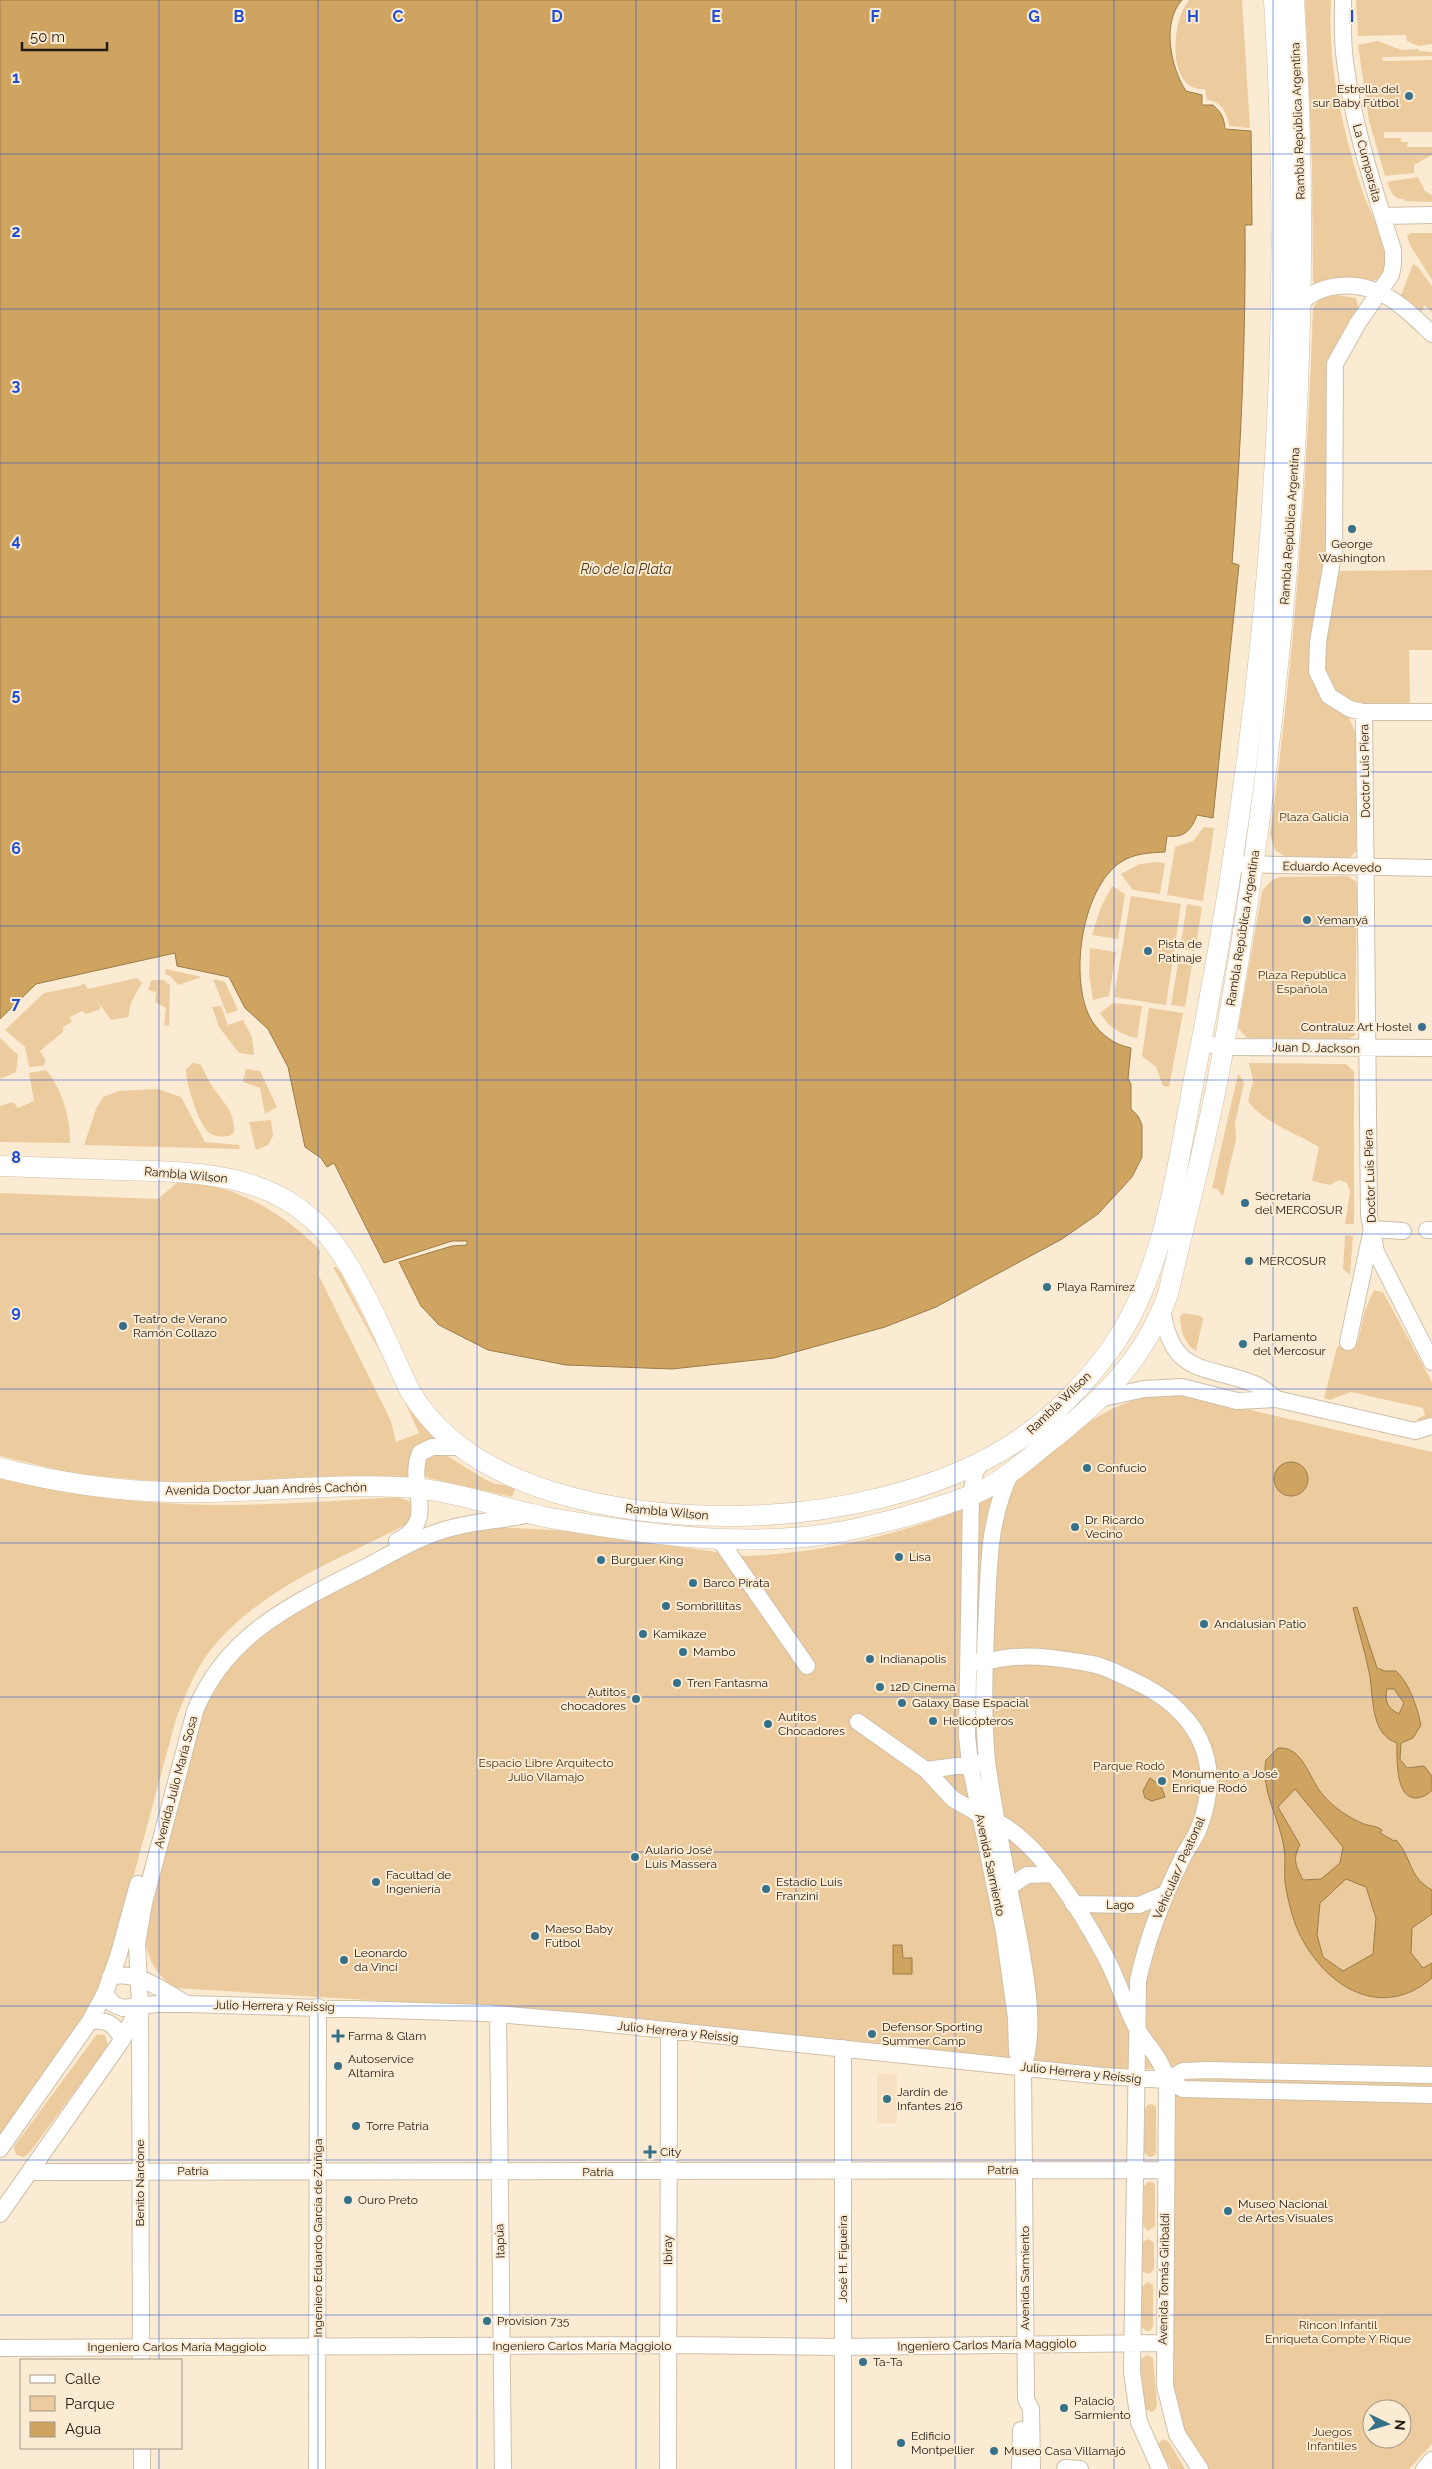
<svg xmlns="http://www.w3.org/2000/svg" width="1432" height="2469" font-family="Raleway,sans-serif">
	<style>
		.built { fill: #f5e0c2 }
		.green { fill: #eccc9e; fill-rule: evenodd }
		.water { fill: #cfa461; stroke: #9b7b49; fill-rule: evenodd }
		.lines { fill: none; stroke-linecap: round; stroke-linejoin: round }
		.minor-casing { stroke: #cfbfa8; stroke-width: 18 }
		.major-casing { stroke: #cfbfa8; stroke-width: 21 }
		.minor { stroke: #fff; stroke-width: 16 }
		.major { stroke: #fff; stroke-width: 20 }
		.grid { fill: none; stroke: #1d4ed8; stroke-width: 1; stroke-opacity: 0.55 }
		.poi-dot { fill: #367189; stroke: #fcebd3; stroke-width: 2 }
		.labels { text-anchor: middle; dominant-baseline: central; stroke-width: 4; stroke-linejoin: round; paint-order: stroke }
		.poi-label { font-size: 12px; fill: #211b12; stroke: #fcebd3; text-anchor: start }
		.street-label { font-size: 12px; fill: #211b12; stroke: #fcebd3 }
		.park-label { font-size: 12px; fill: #463316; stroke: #fcebd3 }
		.water-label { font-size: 14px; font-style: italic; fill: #423012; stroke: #fcebd3 }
		.grid-label { font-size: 16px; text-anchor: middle; font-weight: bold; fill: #1d4ed8; stroke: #fcebd3; stroke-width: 4; stroke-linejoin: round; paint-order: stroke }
	</style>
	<rect width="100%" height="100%" fill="#fcebd3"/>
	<!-- built -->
	<path class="built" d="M877,2073l20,2v48h-20z"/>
	<!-- green -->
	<path class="green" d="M1189,0h53l8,128 -21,-2c-2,-14 -8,-25 -22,-26l-2,-11c-39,3 -34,-68 -16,-89z
		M1305,0h26c-4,63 11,127 30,187 9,27 24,50 28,78l-10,14 -7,2 -56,3 -3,-3 -1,-115z
		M1356,0h76v44l-14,2 -11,-5 -1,-6 -48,1z
		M1378,41l23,9 18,-1v2l13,1v4l-50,1 1,4 49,-1v72h-48v6h17v4h7l-1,5h25v8l-18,10v8l-29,3 -16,-55 -11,-76z
		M1418,177l7,14 7,4v7l-27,-1 -1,-2c-11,0 -13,-7 -17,-17z
		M1411,233h21v47l-22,-35 -3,-9z
		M1413,264l4,2 15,20v26l-8,-7 -2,7 -21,-17z
		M1337,295l19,3 3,12 -21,36 -9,212 -16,93 29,62 7,5 8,18 -1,115 -6,7h-63l-12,-8 -5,-16c24,-175 37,-349 43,-525 5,-11 12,-12 24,-14z
		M1432,570v80h-23l1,54h-58l-9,-2 -22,-29 15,-102z
		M1204,827l10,1 -11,73 -36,-6 8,-48 18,-6z
		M1156,862l9,1 -5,31 -27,-4 -12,-16 19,-10z
		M1348,876l8,6 1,10 -2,143 -6,4 -102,-1 -9,-10 24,-137 10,-11 9,-3z
		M1112,886l13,8 -7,45 -26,-4 9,-28z
		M1131,896l50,8 -15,101 -52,-8z
		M1187,904l15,3 -7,44 -15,-2z
		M1090,948l26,4 -7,44 -16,4 -4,-26z
		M1178,963l14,2 -7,42 -14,-2z
		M166,969l36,8 -24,8 -8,-9 -5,-2z
		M137,978l5,5 -11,20 -3,14 -17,3 -16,-22 6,10 -3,2 -6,-8 6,8 -12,4 -4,-3 -12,6 2,5 -9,5v5l-23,19 6,10 -3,5 -14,1 -4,-20 -20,-17 39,-37 36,-7 4,-3 4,6z
		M213,979l12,3 13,28 -11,4z
		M154,980h9l7,5 -1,41 -5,-1 2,-17 -11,-6 1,-10 -8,-2 3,-9z
		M1113,1003l29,3 -5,32c-16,-3 -29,-11 -37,-25z
		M221,1006l7,19 15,-5 9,17 2,18 -15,-2 -20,-26 -7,-20z
		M1149,1008l34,5 -14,74 -6,-1 -7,-19 -14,-11z
		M0,1038l18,17 -2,17 -16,7z
		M193,1063l7,1c4,5 5,11 9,17 10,18 27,29 25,51l-5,4c-8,1 -16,1 -22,-5 -9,-10 -22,-49 -21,-62z
		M1249,1063l97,1 8,8v152h-9l5,-32 -3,-9 -8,-3 -9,5 -18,-4 7,-34c-23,-14 -57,-25 -71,-46l5,-20z
		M246,1069l14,2 17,36 -12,7 -5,-26 -17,-6z
		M46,1070c16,18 25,50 24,73l-70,-1v-36l13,-4 5,6 16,-7 -5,-28z
		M1238,1074l5,6 1,4 -9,39 1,16 -13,57 -6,-7 -5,-1z
		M158,1089l23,8 24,45 34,3 1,4 -156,-4 12,-36 7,-12 16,-6z
		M271,1120l2,16 -5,9 -12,5 -7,-28z
		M179,1181c56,3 103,31 141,69l-1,26 72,145 5,21 23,-9 -23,-50 43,55 -30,40 -31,-2 -204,7 -99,-9 -75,-18v-263l158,6z
		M1345,1235l8,1 -3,39 -7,-6z
		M333,1267h3l5,6 47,93z
		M1374,1290l9,2 49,90v36l-7,3 -10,-1 10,-5 -2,-7 -72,-16 -21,8 -6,-2 13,-51 21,-6 7,-31z
		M1184,1313l17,3 2,3 -7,32c-12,-7 -16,-22 -16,-35z
		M1165,1393l21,2 246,57v992l-23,25h-201l-26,-41 -10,-44 4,-316 -63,2 -617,-62 -321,-20c-23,-16 -31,-36 -30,-64l56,-209 21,-43 47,-44 154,-87 73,-14 75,4 173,25c71,-2 151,-20 216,-46 10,-4 22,-8 31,-13 62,-40 96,-93 174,-104zM1372,2409h30v30h-30z
		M425,1455h21l38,24 11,5 21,2 -4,11 -84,-19 -4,-3z
		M0,1476c50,10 99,22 150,26 82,7 165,0 247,-5l12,4 5,9 -5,13c-70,37 -153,66 -202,132 -14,19 -22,42 -31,64l-60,222 -16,44 -17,36 -83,118z
		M97,2034l8,1 3,11 -78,106 -6,5 -7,-2 -3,-6 1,-4z
		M1152,2104l4,3v46l-2,3 -5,1 -5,-4 1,-44 2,-4z
		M1148,2182h5l2,4v40l-7,5 -5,-6 1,-39z
		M1148,2239l6,4v26l-5,5 -6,-2 -1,-4 1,-26z
		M1147,2282l6,3v41l-3,5h-4l-4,-4v-40z
		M1147,2355l6,3 4,46 -1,5 -4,3 -7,-3 -5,-49z
		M1163,2439l6,3 16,27h-14l-12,-20v-6z"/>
	<!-- water -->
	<path class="water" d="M0,0h1182c-21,23 -11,68 4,91l16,4v10h11c9,8 11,13 12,24l26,2 1,94h-7c1,113 -4,225 -13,338l7,2 -26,253 -16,-3c-6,16 -13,23 -30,21l-2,16c-16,1 -30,1 -44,10 -40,26 -53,120 -29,159 9,14 23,24 39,27l-3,31 3,5v25l7,7 4,9v32l-10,20 -34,37 -36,25 -126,68 -51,20 -111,31 -102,11 -106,-4 -78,-15 -49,-25 -18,-19 -22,-44 53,-16 15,-1v-4h-15l-68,22 -50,-100 -7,4 -6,-9 -16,-11 -17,-80 -20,-38 -23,-21 -16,-31 -52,-11 -2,-13 -139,31 -36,35z
		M1274 1479a17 17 0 1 1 34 0a17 17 0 1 1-34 0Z
		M1357,1607l20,61 8,3h11c14,13 21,36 25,54l-8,13 -12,5 -1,16 7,9 17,-2 8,10v14c-4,5 -11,8 -17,8 -20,-1 -18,-41 -18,-55 -28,-9 -23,-49 -28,-71 -4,-21 -11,-42 -16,-64zM1394,1689l10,14 -5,11c-11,-6 -15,-12 -12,-25z
		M1278,1748c26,-2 31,32 45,47 10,12 26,23 41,29 6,2 13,2 18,6l-2,3 14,8 2,-1c16,17 12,37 36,50v24l-20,14 -1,25 12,15 9,-5v15c-54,46 -113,4 -136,-52 -5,-13 -9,-30 -11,-44 -1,-11 1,-23 -1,-34 -4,-29 -24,-58 -18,-88zM1295,1789l48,58 -3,16 -19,16 -18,1c-7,-14 -11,-21 -3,-35l-22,-38zM1346,1879l20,8 10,31 -3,36 -30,17 -20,-14 -6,-22 3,-32z
		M1150,1778l11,8 4,11 -13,4 -7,-3 -2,-7z
		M893,1945h9l1,13h9v16h-19z"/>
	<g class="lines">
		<defs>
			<path id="minor" d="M1343,0c0,20 -1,41 2,61 8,65 29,127 48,189v15l-2,10 -33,48 -23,41 -1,186 -16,92 -1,29 12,25 21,13 14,3h68
				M1383,216l49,-1
				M1300,304c19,-21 54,-23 80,-11 19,8 37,27 52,41
				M1364,712l5,503 7,37 56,110
				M1232,864l200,4
				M1201,1043l23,4 208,1
				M1427,1230h5
				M1162,1309c10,70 46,55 95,76 7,3 13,9 19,14
				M1348,1342l24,-113 31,2
				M1103,1398l41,-9 38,-2 55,14 39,-2 139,32 17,-5
				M983,1460l-8,12 -4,23 -4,241 3,28 34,168 12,86 1,34 6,15 3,332 5,10 1,60
				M1011,1472c-21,45 -22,85 -24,133 -2,52 -5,104 0,156 5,39 13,77 20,116 9,50 34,144 16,190
				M719,1539l88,127
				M397,1541c43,-21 9,-55 23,-88l12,-6h32
				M968,1662c13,1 24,-2 37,-4 28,-4 59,1 87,6 13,2 26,10 38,15 65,29 96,79 69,149 -4,11 -13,21 -18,33 -19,39 -34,78 -43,120l-6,391 7,50 21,47
				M858,1722l68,48 27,29 26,15
				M926,1770l54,-7
				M997,1822c42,20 85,91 107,132 12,21 19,45 29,67 11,24 26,31 34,59l-2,306 12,48 23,35
				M1009,1887l18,-12 27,-1
				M1073,1904l66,1 26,-11
				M110,1977c28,-7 52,13 75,26
				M105,1993l8,11 10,4 34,-4h30l298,9 105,9 513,54 64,4 16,9 249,6
				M498,2014l5,455
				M90,2021c17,-1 25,2 32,19
				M843,2048v421
				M1167,2080l16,-9 25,-1 224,5
				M0,2149l90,-128 15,-28 13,-36 20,-73
				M31,2172l1135,-2
				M0,2214l122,-174 17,-33
				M0,2348l670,-3 173,2 320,-4
				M141,2360l-1,-355 -3,-61 7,-41 51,-192c32,-79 102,-109 173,-145 28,-15 56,-32 87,-39 24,-6 50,-7 75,-13
				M142,2448v21
				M1065,2468l15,1
				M317,2469l1,-462
				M668,2469l1,-438
				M1020,2469l1,-39
				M1424,2469l8,-9"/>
			<path id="major" d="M0,1166c39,1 78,3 117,4 82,2 166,1 219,76 29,41 52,99 74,145 60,102 213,125 320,125 95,0 211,-23 290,-77 35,-24 68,-58 92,-92 54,-76 66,-188 84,-278 70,-352 101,-711 78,-1069
				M0,1468c56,14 113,23 170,24 77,2 154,-9 230,-5 53,2 105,23 156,32 82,14 166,26 248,18 34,-3 68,-12 100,-20 27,-8 54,-15 79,-27 23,-12 42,-29 62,-45 54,-42 99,-84 123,-151 19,-83 42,-166 56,-249 62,-345 92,-695 70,-1045"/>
		</defs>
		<!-- minor casing -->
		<use href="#minor" class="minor-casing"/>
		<!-- major casing -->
		<use href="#major" class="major-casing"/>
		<!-- minor -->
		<use href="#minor" class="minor"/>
		<!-- major -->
		<use href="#major" class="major"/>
	</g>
	<!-- grid -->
	<path class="grid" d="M159,0v2360M318,0v2469M477,0v2469M636,0v2469M796,0v2469M955,0v2469M1114,0v2469M1273,0v2469M0,154h1432M0,309h1432M0,463h1432M0,617h1432M0,772h1432M0,926h1432M0,1080h1432M0,1234h1432M0,1389h1432M0,1543h1432M0,1697h1432M0,1852h1432M0,2006h1432M0,2160h1432M0,2315h1432M159,2448v21"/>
	<!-- markers -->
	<g class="poi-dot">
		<circle cx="1409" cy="96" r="5"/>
		<circle cx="1352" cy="529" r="5"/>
		<circle cx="1307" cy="920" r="5"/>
		<circle cx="1148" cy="951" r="5"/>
		<circle cx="1422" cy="1027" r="5"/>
		<circle cx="1245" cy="1203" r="5"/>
		<circle cx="1249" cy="1261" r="5"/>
		<circle cx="1047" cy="1287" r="5"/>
		<circle cx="123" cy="1326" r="5"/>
		<circle cx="1243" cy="1344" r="5"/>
		<circle cx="1087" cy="1468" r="5"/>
		<circle cx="1075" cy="1527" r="5"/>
		<circle cx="899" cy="1557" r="5"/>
		<circle cx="601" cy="1560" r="5"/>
		<circle cx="693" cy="1583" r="5"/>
		<circle cx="666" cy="1606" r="5"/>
		<circle cx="1204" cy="1624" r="5"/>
		<circle cx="643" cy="1634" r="5"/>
		<circle cx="683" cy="1652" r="5"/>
		<circle cx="870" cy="1659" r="5"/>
		<circle cx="677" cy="1683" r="5"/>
		<circle cx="880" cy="1687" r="5"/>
		<circle cx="636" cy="1699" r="5"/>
		<circle cx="902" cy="1703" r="5"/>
		<circle cx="933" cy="1721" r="5"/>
		<circle cx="768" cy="1724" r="5"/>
		<circle cx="1162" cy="1781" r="5"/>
		<circle cx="635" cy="1857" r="5"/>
		<circle cx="376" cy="1882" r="5"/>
		<circle cx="766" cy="1889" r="5"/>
		<circle cx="535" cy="1936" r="5"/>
		<circle cx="344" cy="1960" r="5"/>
		<circle cx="872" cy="2034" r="5"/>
		<path d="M335.5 2028.5h5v5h5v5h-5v5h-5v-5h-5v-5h5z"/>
		<circle cx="338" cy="2066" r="5"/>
		<circle cx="887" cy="2099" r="5"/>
		<circle cx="356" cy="2126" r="5"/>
		<path d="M647.5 2144.5h5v5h5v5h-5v5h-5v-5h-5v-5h5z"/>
		<circle cx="348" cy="2200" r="5"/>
		<circle cx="1228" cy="2211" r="5"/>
		<circle cx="487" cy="2321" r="5"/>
		<circle cx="863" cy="2362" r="5"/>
		<circle cx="1064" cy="2408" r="5"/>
		<circle cx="901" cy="2443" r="5"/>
		<circle cx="994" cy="2451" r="5"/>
	</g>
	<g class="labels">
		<!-- poi labels -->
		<g class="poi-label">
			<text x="1399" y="89" text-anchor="end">Estrella del<tspan x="1399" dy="14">sur Baby Fútbol</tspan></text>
			<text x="1352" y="544" text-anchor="middle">George<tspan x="1352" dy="14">Washington</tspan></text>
			<text x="1317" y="920">Yemanyá</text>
			<text x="1158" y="944">Pista de<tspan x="1158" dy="14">Patinaje</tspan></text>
			<text x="1412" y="1027" text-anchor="end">Contraluz Art Hostel</text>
			<text x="1255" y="1196">Secretaría<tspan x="1255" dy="14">del MERCOSUR</tspan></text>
			<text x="1259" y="1261">MERCOSUR</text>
			<text x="1057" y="1287">Playa Ramírez</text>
			<text x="133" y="1319">Teatro de Verano<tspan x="133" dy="14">Ramón Collazo</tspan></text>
			<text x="1253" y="1337">Parlamento<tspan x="1253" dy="14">del Mercosur</tspan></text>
			<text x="1097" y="1468">Confucio</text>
			<text x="1085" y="1520">Dr. Ricardo<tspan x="1085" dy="14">Vecino</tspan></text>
			<text x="909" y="1557">Lisa</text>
			<text x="611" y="1560">Burguer King</text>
			<text x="703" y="1583">Barco Pirata</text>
			<text x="676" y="1606">Sombrillitas</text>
			<text x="1214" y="1624">Andalusian Patio</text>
			<text x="653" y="1634">Kamikaze</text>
			<text x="693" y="1652">Mambo</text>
			<text x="880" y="1659">Indianapolis</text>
			<text x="687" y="1683">Tren Fantasma</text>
			<text x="890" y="1687">12D Cinema</text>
			<text x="626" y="1692" text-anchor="end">Autitos<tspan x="626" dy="14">chocadores</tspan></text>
			<text x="912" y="1703">Galaxy Base Espacial</text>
			<text x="778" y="1717">Autitos<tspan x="778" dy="14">Chocadores</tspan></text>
			<text x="943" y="1721">Helicópteros</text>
			<text x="1172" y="1774">Monumento a José<tspan x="1172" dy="14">Enrique Rodó</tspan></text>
			<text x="645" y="1850">Aulario José<tspan x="645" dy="14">Luis Massera</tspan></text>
			<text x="386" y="1875">Facultad de<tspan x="386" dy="14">Ingeniería</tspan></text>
			<text x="776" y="1882">Estadio Luis<tspan x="776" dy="14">Franzini</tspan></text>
			<text x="545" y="1929">Maeso Baby<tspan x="545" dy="14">Fútbol</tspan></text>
			<text x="354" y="1953">Leonardo<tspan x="354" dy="14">da Vinci</tspan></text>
			<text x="882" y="2027">Defensor Sporting<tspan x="882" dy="14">Summer Camp</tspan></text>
			<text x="348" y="2036">Farma &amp; Glam</text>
			<text x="348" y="2059">Autoservice<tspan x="348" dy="14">Altamira</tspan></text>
			<text x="897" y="2092">Jardín de<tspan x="897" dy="14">Infantes 216</tspan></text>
			<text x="366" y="2126">Torre Patria</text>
			<text x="660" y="2152">City</text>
			<text x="358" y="2200">Ouro Preto</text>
			<text x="1238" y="2204">Museo Nacional<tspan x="1238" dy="14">de Artes Visuales</tspan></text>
			<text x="497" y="2321">Provision 735</text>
			<text x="873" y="2362">Ta-Ta</text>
			<text x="1074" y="2401">Palacio<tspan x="1074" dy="14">Sarmiento</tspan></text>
			<text x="911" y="2436">Edificio<tspan x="911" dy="14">Montpellier</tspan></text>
			<text x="1004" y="2451">Museo Casa Villamajó</text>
		</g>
		<!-- street labels -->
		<g class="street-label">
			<text transform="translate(1298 121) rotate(-92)">Rambla República Argentina</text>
			<text transform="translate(1367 163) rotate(75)">La Cumparsita</text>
			<text transform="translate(1290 526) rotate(-86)">Rambla República Argentina</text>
			<text transform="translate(1365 771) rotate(-91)">Doctor Luis Piera</text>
			<text transform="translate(1332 867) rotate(1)">Eduardo Acevedo</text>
			<text transform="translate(1243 928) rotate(-81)">Rambla República Argentina</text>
			<text transform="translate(1316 1048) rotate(1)">Juan D. Jackson</text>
			<text transform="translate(186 1175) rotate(5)">Rambla Wilson</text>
			<text transform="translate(1370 1176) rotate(-92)">Doctor Luis Piera</text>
			<text transform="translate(1059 1403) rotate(-44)">Rambla Wilson</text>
			<text transform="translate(266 1489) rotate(-1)">Avenida Doctor Juan Andrés Cachón</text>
			<text transform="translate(667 1512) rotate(5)">Rambla Wilson</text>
			<text transform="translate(176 1782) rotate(-75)">Avenida Julio María Sosa</text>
			<text transform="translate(990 1865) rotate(78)">Avenida Sarmiento</text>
			<text transform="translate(1179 1868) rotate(-66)">Vehicular/ Peatonal</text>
			<text transform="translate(1120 1905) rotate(1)">Lago</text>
			<text transform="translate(274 2006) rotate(1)">Julio Herrera y Reissig</text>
			<text transform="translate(678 2032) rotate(6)">Julio Herrera y Reissig</text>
			<text transform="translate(1081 2073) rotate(6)">Julio Herrera y Reissig</text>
			<text x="1003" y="2170">Patria</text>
			<text x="193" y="2171">Patria</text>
			<text x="598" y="2172">Patria</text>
			<text transform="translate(140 2183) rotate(-90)">Benito Nardone</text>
			<text transform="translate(318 2238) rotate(-90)">Ingeniero Eduardo García de Zúñiga</text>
			<text transform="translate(500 2241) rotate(-92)">Itapúa</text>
			<text transform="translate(668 2250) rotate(-91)">Ibiray</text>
			<text transform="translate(843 2259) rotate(-90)">José H. Figueira</text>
			<text transform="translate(1025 2278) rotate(-90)">Avenida Sarmiento</text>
			<text transform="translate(1164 2279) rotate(-89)">Avenida Tomás Giribaldi</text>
			<text transform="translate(987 2345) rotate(-1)">Ingeniero Carlos María Maggiolo</text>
			<text x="582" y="2346">Ingeniero Carlos María Maggiolo</text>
			<text x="177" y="2347">Ingeniero Carlos María Maggiolo</text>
		</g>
		<!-- park labels -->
		<g class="park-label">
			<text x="1314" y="817">Plaza Galicia</text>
			<text x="1302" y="975">Plaza República<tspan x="1302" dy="14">Española</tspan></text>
			<text x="546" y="1763">Espacio Libre Arquitecto<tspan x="546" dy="14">Julio Vilamajo</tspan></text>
			<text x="1129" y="1766">Parque Rodó</text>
			<text x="1338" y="2325">Rincon Infantil<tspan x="1338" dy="14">Enriqueta Compte Y Rique</tspan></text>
			<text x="1332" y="2432">Juegos<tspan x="1332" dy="14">Infantiles</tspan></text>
		</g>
		<!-- water labels -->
		<g class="water-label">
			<text x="626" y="569">Río de la Plata</text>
		</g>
	</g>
	<g class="grid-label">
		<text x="239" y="22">B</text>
		<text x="398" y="22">C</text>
		<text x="557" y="22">D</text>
		<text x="716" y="22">E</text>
		<text x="875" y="22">F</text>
		<text x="1034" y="22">G</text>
		<text x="1193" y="22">H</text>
		<text x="1352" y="22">I</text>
		<text x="16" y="83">1</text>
		<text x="16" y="237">2</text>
		<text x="16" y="391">3</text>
		<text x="16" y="546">4</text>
		<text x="16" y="700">5</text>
		<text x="16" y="854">6</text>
		<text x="16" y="1009">7</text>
		<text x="16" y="1163">8</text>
		<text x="16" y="1317">9</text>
	</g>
	<!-- legend -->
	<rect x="20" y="2359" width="162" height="90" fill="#fcebd3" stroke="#a49886"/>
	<rect x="30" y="2375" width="25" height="8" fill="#ffffff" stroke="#a49886"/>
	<text x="65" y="2384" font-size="15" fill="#211b12">Calle</text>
	<rect x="30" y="2396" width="25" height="15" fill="#eccc9e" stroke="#a49886"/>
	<text x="65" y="2409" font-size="15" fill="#211b12">Parque</text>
	<rect x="30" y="2422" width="25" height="15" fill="#cfa461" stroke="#a49886"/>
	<text x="65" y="2434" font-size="15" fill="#211b12">Agua</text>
	<!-- north arrow -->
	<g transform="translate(1387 2424) rotate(95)"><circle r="24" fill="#fcebd3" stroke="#a49886"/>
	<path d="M0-4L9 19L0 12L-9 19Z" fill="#367189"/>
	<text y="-8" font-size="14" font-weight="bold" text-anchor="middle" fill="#211b12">N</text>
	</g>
	<!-- scale -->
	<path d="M22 42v8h85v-8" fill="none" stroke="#211b12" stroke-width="2.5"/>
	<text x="30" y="42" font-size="15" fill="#211b12" stroke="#fcebd3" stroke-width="4" paint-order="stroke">50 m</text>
</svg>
